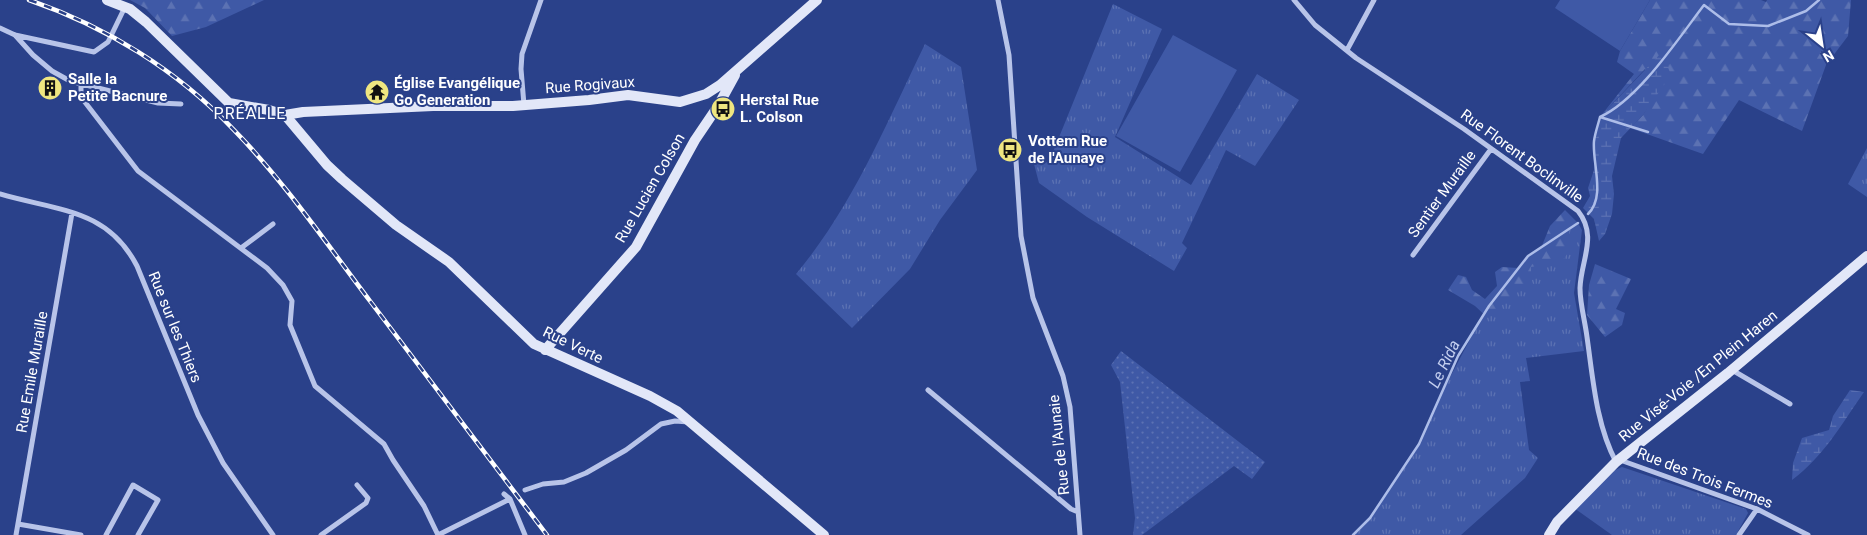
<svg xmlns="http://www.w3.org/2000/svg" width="1867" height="535" font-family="Roboto,sans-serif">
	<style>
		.grass { fill: url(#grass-tufts) }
		.forest { fill: url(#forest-firs) }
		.wetland { fill: url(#wetland-marsh) }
		.park { fill: #3f59a6 }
		.garden { fill: url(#garden-dots) }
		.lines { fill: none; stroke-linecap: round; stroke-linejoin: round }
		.stream { stroke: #adbde9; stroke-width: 2.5 }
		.street { stroke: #b8c4e9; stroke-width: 5 }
		.secondary { stroke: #e2e7f8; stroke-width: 10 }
		.rail-casing { stroke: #fff; stroke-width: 4.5 }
		.rail { stroke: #2a418a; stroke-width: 2.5; stroke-dasharray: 8; stroke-linecap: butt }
		.labels { text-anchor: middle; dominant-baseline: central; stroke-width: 4; stroke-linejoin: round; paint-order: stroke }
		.poi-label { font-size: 15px; font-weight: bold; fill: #fff; stroke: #2a418a; text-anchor: start }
		.street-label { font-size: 15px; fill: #fff; stroke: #2a418a }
		.neighbourhood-label { font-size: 16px; letter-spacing: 1px; fill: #fff; stroke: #2a418a }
		.water-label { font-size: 16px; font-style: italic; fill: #c4cff0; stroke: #2a418a }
	</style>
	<defs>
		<pattern id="grass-tufts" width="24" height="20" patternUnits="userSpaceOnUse" patternTransform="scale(1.25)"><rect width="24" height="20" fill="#3f59a6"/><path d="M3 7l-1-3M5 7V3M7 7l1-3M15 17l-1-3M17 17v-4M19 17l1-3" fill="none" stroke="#5c72b3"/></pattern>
		<pattern id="forest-firs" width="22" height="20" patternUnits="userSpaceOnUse" patternTransform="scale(1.25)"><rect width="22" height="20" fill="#3f59a6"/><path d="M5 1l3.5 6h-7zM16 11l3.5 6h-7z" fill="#5c72b3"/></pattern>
		<pattern id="wetland-marsh" width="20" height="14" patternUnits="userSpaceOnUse" patternTransform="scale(1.25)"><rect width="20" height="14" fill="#3f59a6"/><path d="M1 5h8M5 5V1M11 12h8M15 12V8" fill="none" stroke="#5c72b3"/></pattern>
		<pattern id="garden-dots" width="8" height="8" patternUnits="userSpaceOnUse" patternTransform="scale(1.25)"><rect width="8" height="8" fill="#3f59a6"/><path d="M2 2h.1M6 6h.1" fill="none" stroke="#5c72b3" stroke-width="1.8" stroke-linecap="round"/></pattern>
	</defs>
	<rect width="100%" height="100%" fill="#2a418a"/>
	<!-- grass -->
	<path class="grass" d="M1113,4l49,25 -47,108 76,48 66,-111 42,26 -44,66 -29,-16 -44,93 5,5 -13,23 -87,-54 -48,-34 -5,-19 15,-2z
		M925,44l36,23 16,103 -37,50 -30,49 -58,59 -56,-54c57,-68 90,-150 129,-230z
		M1867,148v49l-19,-13z
		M1578,223l4,7 -8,63 10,58 -58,7 4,23 -10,1 9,68 9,8 -13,20 -64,57h-108l17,-17 49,-74 14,-34 45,-86 11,-18 39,-50z
		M1622,467l124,42 2,4 -12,22h-124l-38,-27 41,-38z"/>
	<!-- forest -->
	<path class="forest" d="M130,0h134l-58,27 -34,9 -27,-28z
		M1650,0h111l5,2 1,-2h84l-3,36 -22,29 -24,66 -63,-31 -36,54 -73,-26 13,-13 10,-17 -8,-29 -45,48 34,-43 -17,-12 3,-11z
		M1565,210l13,13 -9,6 2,20 -9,12 -31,6v8l-22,27 -4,-3 -17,19 -13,-12 -27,-16 10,-15 8,2 6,13 13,9 12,-13 -2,-14 7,-5 16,1 10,-12 13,-8 9,-22z
		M1595,264l36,15 -15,30 9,4 -3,12 -17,12 -18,-22 2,-30z"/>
	<!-- wetland -->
	<path class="wetland" d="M1662,52l9,23 -28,40 -22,23 -9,38 2,18 -2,20 -7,20 -6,7 -5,-22 -11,-11 7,-12 -2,-8 6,-18v-30l6,-23z
		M1850,390l14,2c-23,33 -40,64 -72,88l1,-17 9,-25 27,-8 4,-14z"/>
	<!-- park -->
	<path class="park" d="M1560,0h90l-30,51 -65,-43z
		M1173,35l64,35 -57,102 -64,-36z"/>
	<!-- garden -->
	<path class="garden" d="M1121,351l144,111 -13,17 -18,-13 -92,69h-9l2,-17 -15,-136 -9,-17z"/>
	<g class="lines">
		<!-- stream -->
		<path class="stream" d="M1600,117l48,15
			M1588,214c18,-17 4,-51 6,-73 1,-8 4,-16 6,-24 38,-17 78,-78 104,-112l25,19 39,2 38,-15 13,-11
			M1353,535l17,-17 49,-74 39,-88 31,-50 39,-50 50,-33"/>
		<!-- street -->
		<path class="street" d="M998,0l11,55 12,181 12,62 30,78 7,31 10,128
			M1294,0l21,25 41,33 108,71 114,82c20,25 3,49 2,77 0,16 5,33 7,49 6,42 9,87 29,125
			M0,28l15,7 79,17 14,-10 17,-35
			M15,35l18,20 19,16 18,10 88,22 23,1
			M1347,50l27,-50
			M81,84v13l57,74 129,97 16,17 9,16 -2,24 25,61 69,58 9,16 31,46 14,29 72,-36
			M524,105l-3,-36 1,-15 19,-54
			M0,194c57,17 107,14 137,72l61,149 25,48 50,72
			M241,248l32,-24
			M1413,255l78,-106
			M1732,370l58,34
			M928,390l143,119 7,3
			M1620,460l137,49 51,26
			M525,490l18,-6 21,-2 22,-9 40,-23 35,-26 14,-3 14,1
			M504,494l6,5 15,36
			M18,524l63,11
			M16,535l56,-322
			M106,535l27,-50 25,15 -20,35
			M321,535l45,-32 2,-5 -11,-13
			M1739,535l18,-26"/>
		<!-- secondary -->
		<path class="secondary" d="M107,0l23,9 16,13 83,81 40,7 16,5 42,50 15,14 54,46 53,37 85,82 116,52 27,15 147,124
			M285,115l18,-3 130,-6h80l76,-6 39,-5 52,7 26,-8 14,-9 97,-85
			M545,350l91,-103 59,-107 23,-34 17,-31
			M1549,535l8,-13 59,-60 112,-89 139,-117"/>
		<defs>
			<path id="rail" d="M29,0c76,26 148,70 204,129 51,52 93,114 137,172 59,78 118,156 177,234"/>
		</defs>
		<!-- rail casing -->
		<use href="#rail" class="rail-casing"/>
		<!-- rail -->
		<use href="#rail" class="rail"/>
	</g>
	<!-- icons -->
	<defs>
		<symbol id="building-disc" viewBox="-11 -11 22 22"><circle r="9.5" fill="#efe680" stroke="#2a418a"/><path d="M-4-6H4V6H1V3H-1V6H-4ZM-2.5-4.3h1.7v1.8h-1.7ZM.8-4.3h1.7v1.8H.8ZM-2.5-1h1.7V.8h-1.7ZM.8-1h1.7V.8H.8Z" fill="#111"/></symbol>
		<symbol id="temple-disc" viewBox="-11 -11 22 22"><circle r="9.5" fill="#efe680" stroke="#2a418a"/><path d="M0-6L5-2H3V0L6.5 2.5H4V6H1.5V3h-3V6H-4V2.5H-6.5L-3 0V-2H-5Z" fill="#111"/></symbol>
		<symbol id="bus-disc" viewBox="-11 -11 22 22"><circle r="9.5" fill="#efe680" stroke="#2a418a"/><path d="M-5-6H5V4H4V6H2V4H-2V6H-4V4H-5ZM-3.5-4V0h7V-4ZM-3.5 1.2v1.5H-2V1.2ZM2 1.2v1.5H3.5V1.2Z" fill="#111"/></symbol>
	</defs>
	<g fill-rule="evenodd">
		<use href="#building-disc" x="36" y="74" width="28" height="28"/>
		<use href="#temple-disc" x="363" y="78" width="28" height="28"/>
		<use href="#bus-disc" x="709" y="95" width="28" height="28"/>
		<use href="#bus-disc" x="996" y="136" width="28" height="28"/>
	</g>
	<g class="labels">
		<!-- poi labels -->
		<g class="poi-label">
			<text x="68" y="79">Salle la<tspan x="68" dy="17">Petite Bacnure</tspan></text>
			<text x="394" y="83">Église Evangélique<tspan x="394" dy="17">Go Generation</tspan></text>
			<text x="740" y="100">Herstal Rue<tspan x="740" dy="17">L. Colson</tspan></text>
			<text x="1028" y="141">Vottem Rue<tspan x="1028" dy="17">de l'Aunaye</tspan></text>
		</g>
		<!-- street labels -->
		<g class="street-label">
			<text transform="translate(590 85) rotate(-4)">Rue Rogivaux</text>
			<text transform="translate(1522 156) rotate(36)">Rue Florent Boclinville</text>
			<text transform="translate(650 188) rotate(-60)">Rue Lucien Colson</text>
			<text transform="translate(1442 194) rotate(-54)">Sentier Muraille</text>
			<text transform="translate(175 327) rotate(68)">Rue sur les Thiers</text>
			<text transform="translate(573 345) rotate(26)">Rue Verte</text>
			<text transform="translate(32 372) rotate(-80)">Rue Emile Muraille</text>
			<text transform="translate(1698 376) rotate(-39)">Rue Visé-Voie /En Plein Haren</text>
			<text transform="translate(1059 445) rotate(-96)">Rue de l'Aunaie</text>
			<text transform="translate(1705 478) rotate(21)">Rue des Trois Fermes</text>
		</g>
		<!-- neighbourhood labels -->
		<g class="neighbourhood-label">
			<text x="250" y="113">PRÉALLE</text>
		</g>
		<!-- water labels -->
		<g class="water-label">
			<text transform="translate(1444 364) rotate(-64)">Le Rida</text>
		</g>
	</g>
	<!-- north arrow -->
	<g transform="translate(1822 45) rotate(150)" stroke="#2a418a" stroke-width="4" paint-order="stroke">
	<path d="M0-4L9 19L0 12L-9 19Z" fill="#ffffff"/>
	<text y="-8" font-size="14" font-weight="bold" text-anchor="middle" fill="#ffffff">N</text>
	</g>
</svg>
